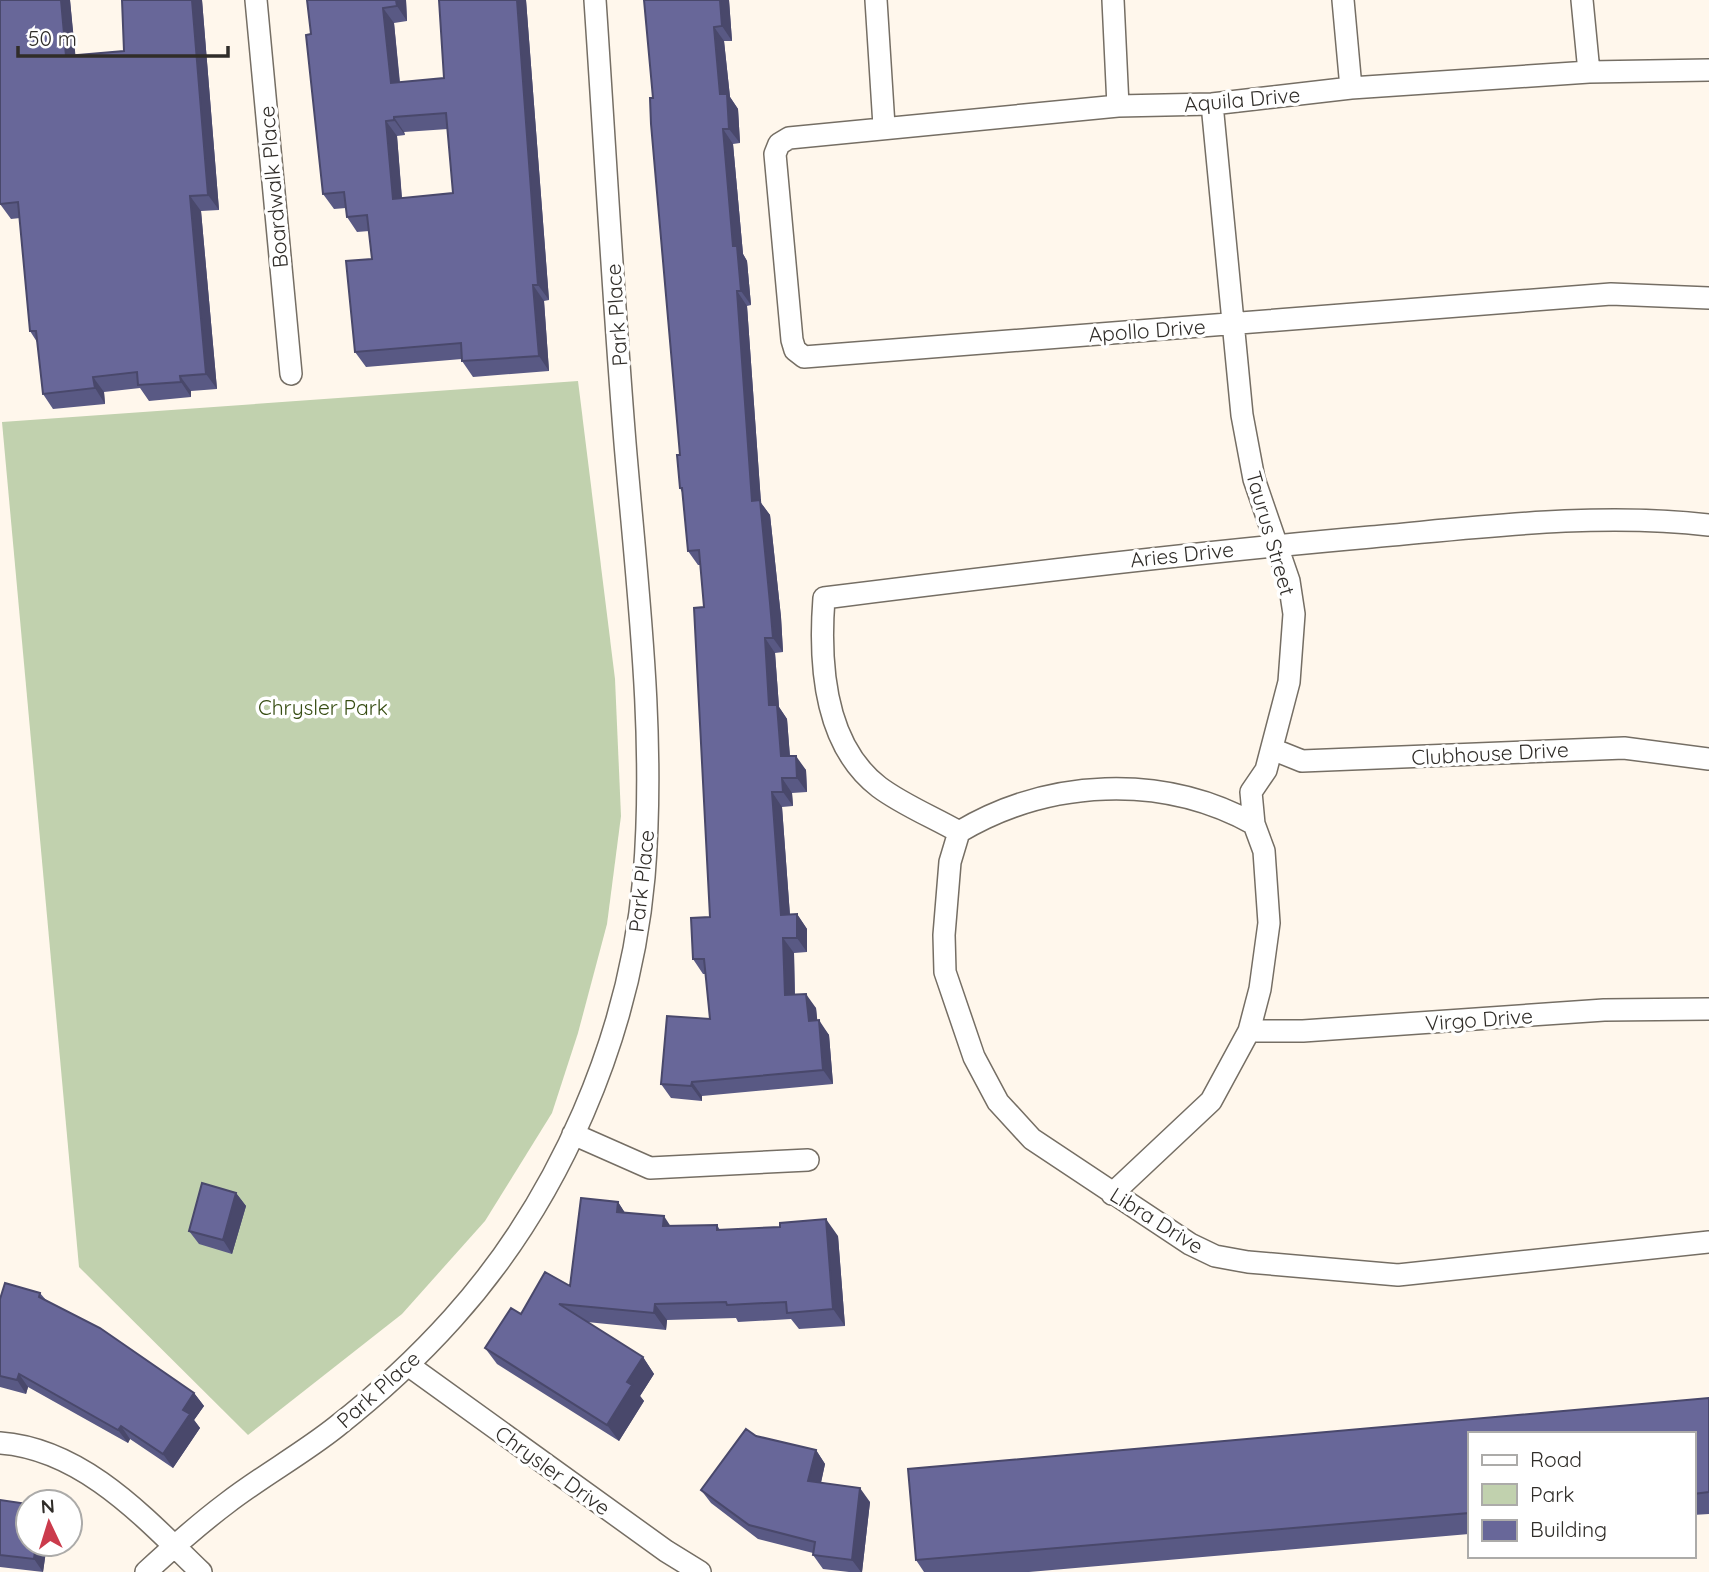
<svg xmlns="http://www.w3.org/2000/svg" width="1709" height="1572" font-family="Quicksand,sans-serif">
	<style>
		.green { fill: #c1d1ae }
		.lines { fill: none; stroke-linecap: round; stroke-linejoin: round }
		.street-casing { stroke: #756e64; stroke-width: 24 }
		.street { stroke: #fff; stroke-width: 21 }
		.wall { fill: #595984; fill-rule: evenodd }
		.shaded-wall { fill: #49486b }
		.building { fill: #686799; stroke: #49486b; stroke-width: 2; fill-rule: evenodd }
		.labels { text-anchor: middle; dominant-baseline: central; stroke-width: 7; stroke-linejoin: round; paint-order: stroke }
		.street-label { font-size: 21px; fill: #302d29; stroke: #fff }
		.park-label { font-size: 21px; fill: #384e14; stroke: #fff }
	</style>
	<rect width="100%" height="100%" fill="#fff7ec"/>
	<!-- green -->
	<path class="green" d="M578,381l37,298 6,137 -14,108 -29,109 -26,80 -67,108 -83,93 -154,121 -169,-168 -77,-845z"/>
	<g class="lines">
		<defs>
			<path id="street" d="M256,0l35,374
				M876,0l8,126
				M1113,0l5,106
				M1343,0l8,88
				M1582,0l7,72
				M1709,70l-120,2 -238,16 -139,16 -94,2 -329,32 -10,6 -4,10 17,186 3,10 9,7 807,-63 98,4
				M1272,749l30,12 322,-13 85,11
				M1254,824c-92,-51 -206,-45 -295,8 -26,-15 -56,-27 -80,-45 -56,-43 -60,-125 -55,-189 182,-23 364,-45 547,-61 112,-10 226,-25 338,-12
				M959,832l-9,30 -6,73 1,37 29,85 24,45 34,37 158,105 25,12 33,6 150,13 311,-33
				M1249,1031h54l301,-21 105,-1
				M573,1134l77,34 158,-8
				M1112,1194l99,-93 38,-70 11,-42 9,-66 -5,-72 -10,-27 -3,-32 15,-22 23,-88 5,-68 -5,-33 -35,-102 -12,-64 -30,-311
				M408,1365l258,186 34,21
				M0,1443c83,6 145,75 201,129
				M146,1572c26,-24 53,-48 81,-69 35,-27 75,-49 109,-76 42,-33 82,-70 117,-109 107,-119 177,-282 191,-441 12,-144 -7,-291 -19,-434 -12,-148 -20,-295 -30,-443"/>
		</defs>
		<!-- street casing -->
		<use href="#street" class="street-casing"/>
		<!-- street -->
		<use href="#street" class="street"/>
	</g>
	<!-- wall -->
	<path class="wall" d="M0,0h70l5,55 49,-4 -2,-51h80l17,210 -18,1 16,178 -26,2v6l-42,4 -9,-13 -36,4 1,12 -52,5 -10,-15 -6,-52 -7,-11 -10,-113 -9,1 -11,-15z
		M406,0l1,21 -13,2 6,59 44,-4 -5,-78h87l23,300 -5,1 5,70 -76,6 -11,-16v-2l-96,8 -11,-15 17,-93 -3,-28 -12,1 -10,-15 -1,-9 -12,1 -11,-15 -12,-160zM448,129l5,64 -51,5 -5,-62 8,-1 -1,-3z
		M644,0h85l3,41h-8l6,56 8,12 2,34 -7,1 10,110 4,7 4,44 -4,1 14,197 9,12 11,102 2,35 -8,1 4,54 8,12 3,37 16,14 1,22 -15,1 1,13 -11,1 8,108 7,-1 10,15v23l-13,1 1,42 21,13 1,12 12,15 4,49 -131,12v5l-31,-3 -10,-14 49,-65 -4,-45h-3l-10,-15 17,-42 -6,-310 -3,-42h-3l-10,-14 -6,-59 -2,-4v-33l-27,-357z
		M236,1193l10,13 -14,48 -33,-10 -10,-13z
		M618,1202l7,11 46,13 46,-1 3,5 118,6 7,90 -46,3 -8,-10 -53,3 -2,-4 -69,2 -1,10 -79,-8 56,35 11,17 -14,22 4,5 -25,40 -122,-77 -12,-16 36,-34 49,-28z
		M40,1293l6,7 148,93 10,13 -10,14 6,8 -27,40 -43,-29 -2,4 -100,-56 -2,7 -26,-7v-88z
		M1709,1398v116l-16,1v-81h-224v100l-440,38h-105l-8,-12 -8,-91z
		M756,1436l60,14 9,14 -4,19 49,19 -8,70h-13l-26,-3 -10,-14v-2l-55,-14 -47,-36 -10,-13z
		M0,1500l47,44 -4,28 -43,-5z"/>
	<!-- shaded-wall -->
	<path class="shaded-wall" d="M61,0h9l7,71 -11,-15z
		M192,0h10l17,210 -11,-15z
		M396,0h10l1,21 -10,-15z
		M517,0h9l23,300 -11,-15z
		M720,0h9l3,41 -10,-15z
		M383,8l11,15 7,75 -10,-15z
		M714,27l10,14 6,56 8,12 2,34 -11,-14 -9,-35z
		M394,117l10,15 1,3 -11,-15z
		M386,121l11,15 6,78 -10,-15z
		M723,129l10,15 10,110 4,7 4,44 -10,-14 -8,-45z
		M190,196l11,15 16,178 -11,-15z
		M533,285l11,16 5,70 -10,-15z
		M737,291l10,15 14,197 9,12 11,102 2,35 -10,-14 -21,-137z
		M180,376l11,15v6l-10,-15z
		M93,377l11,15 1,12 -10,-16z
		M765,638l10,15 4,54 8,12 4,52 -10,-15 -12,-51z
		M796,756l10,14 1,22 -10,-14z
		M782,778l10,15 1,13 -10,-14z
		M772,792l10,15 9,123 -10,-15z
		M797,914l10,15v23l-10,-14z
		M783,938l11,15 1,57 -10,-15z
		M806,994l10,14 3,28 -10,-15z
		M819,1020l10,15 4,49 -10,-14z
		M692,1082l10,14v5l-11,-15z
		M236,1193l10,13 -14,48 -9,-14z
		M618,1202l11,17 -12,-7z
		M664,1216l11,17 -12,-7z
		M826,1219l12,17 7,90 -12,-17z
		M655,1304l12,16 -1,10 -12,-17z
		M643,1357l11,17 -14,22 4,5 -25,40 -12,-16 20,-43z
		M19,1374l9,13 -2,7 -9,-14z
		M194,1393l10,13 -10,14 6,8 -27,40 -10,-14 20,-44z
		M121,1426l9,13 -2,4 -10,-13z
		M816,1450l9,14 -7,31 -10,-14z
		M860,1488l10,14 -8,70h-1l-9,-12z
		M36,1544h11l-4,28 -9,-13z"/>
	<!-- building -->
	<path class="building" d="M0,0h61l5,56 58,-5 -2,-51h70l16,195 -18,1 16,178 -26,2 1,6 -43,3 -1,-13 -44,5 2,11 -52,6 -7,-63h-6l-12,-129 -18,2z
		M307,0h89l1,6 -14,2 8,75 53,-5 -5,-78h78l21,285h-5l6,71 -77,5 -1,-18 -106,9 -9,-91 26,-2 -5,-44 -20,2 -3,-25 -21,2 -17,-159 5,-1zM446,113l7,80 -60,6 -7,-78 8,-1v-3z
		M644,0h76l2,26 -8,1 6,67h7l2,35h-6l10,117h4l4,45h-4l15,210 8,-1 10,103 3,35h-8l4,67h8l4,51h15l1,22h-15l1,14h-11l9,123 16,-1v24h-14l2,57 21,-1 3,27 10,-1 4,50 -131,12 -1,4 -30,-2 6,-68 43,3 -6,-60h-11l-2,-41 19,-1 -16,-309 10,-1 -5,-57 -11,1 -6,-63h-2l-3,-33h3l-29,-331 -1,-26h3z
		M202,1183l34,10 -13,47 -34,-9z
		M581,1198l37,4 -1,10 47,4 -1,10 54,-1v5l63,-3v-4l46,-4 7,90 -46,4 -1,-11 -59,3 -1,-3 -71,2 -1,9 -95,-9 84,53 -16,25 5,3 -25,40 -122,-77 26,-40 10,6 24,-42 25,14z
		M5,1283l35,10 -1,4 61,31 94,65 -11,17 7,4 -27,40 -42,-28 -3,4 -99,-56 -2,6 -17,-4v-77z
		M1709,1398v94l-16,2v-60h-224v79l-553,47 -8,-91z
		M746,1429l10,7 60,14 -8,31 52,7 -8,72 -39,-5 2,-13 -66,-17 -48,-35z
		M0,1500l28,4v40h8l-2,15 -34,-4z"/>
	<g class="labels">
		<!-- street labels -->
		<g class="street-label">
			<text transform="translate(1242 99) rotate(-5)">Aquila Drive</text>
			<text transform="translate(273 187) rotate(-95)">Boardwalk Place</text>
			<text transform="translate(616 315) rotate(-94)">Park Place</text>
			<text transform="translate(1147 330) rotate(-4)">Apollo Drive</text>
			<text transform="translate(1271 533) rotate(74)">Taurus Street</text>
			<text transform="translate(1182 554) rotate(-6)">Aries Drive</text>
			<text transform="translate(1490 753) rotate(-3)">Clubhouse Drive</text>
			<text transform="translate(641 881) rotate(-84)">Park Place</text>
			<text transform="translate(1479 1019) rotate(-4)">Virgo Drive</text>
			<text transform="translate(1157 1220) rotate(32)">Libra Drive</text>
			<text transform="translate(378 1389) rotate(-42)">Park Place</text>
			<text transform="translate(553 1470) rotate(36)">Chrysler Drive</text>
		</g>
		<!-- park labels -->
		<g class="park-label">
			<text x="323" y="707">Chrysler Park</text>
		</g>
	</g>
	<!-- legend -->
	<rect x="1468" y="1432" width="228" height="126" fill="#ffffff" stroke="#acaba9" stroke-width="2"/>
	<rect x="1482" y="1455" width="35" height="10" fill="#ffffff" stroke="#acaba9" stroke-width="2"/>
	<text x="1530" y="1467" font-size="21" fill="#302d29">Road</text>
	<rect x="1482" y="1484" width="35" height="21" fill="#c1d1ae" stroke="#acaba9" stroke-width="2"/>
	<text x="1530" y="1502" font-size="21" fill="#302d29">Park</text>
	<rect x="1482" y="1520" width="35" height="21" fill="#686799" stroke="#acaba9" stroke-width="2"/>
	<text x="1530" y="1537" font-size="21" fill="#302d29">Building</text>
	<!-- north arrow -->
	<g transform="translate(49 1523) rotate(356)"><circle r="33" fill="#ffffff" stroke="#acaba9" stroke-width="2"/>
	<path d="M0-5L12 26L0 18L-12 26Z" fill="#cb3b4c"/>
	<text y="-10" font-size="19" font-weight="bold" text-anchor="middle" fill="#302d29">N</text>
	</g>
	<!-- scale -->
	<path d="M18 46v10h210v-10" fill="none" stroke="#302d29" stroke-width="3.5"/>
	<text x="28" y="46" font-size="21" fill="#302d29" stroke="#ffffff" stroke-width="5" paint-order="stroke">50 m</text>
</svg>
